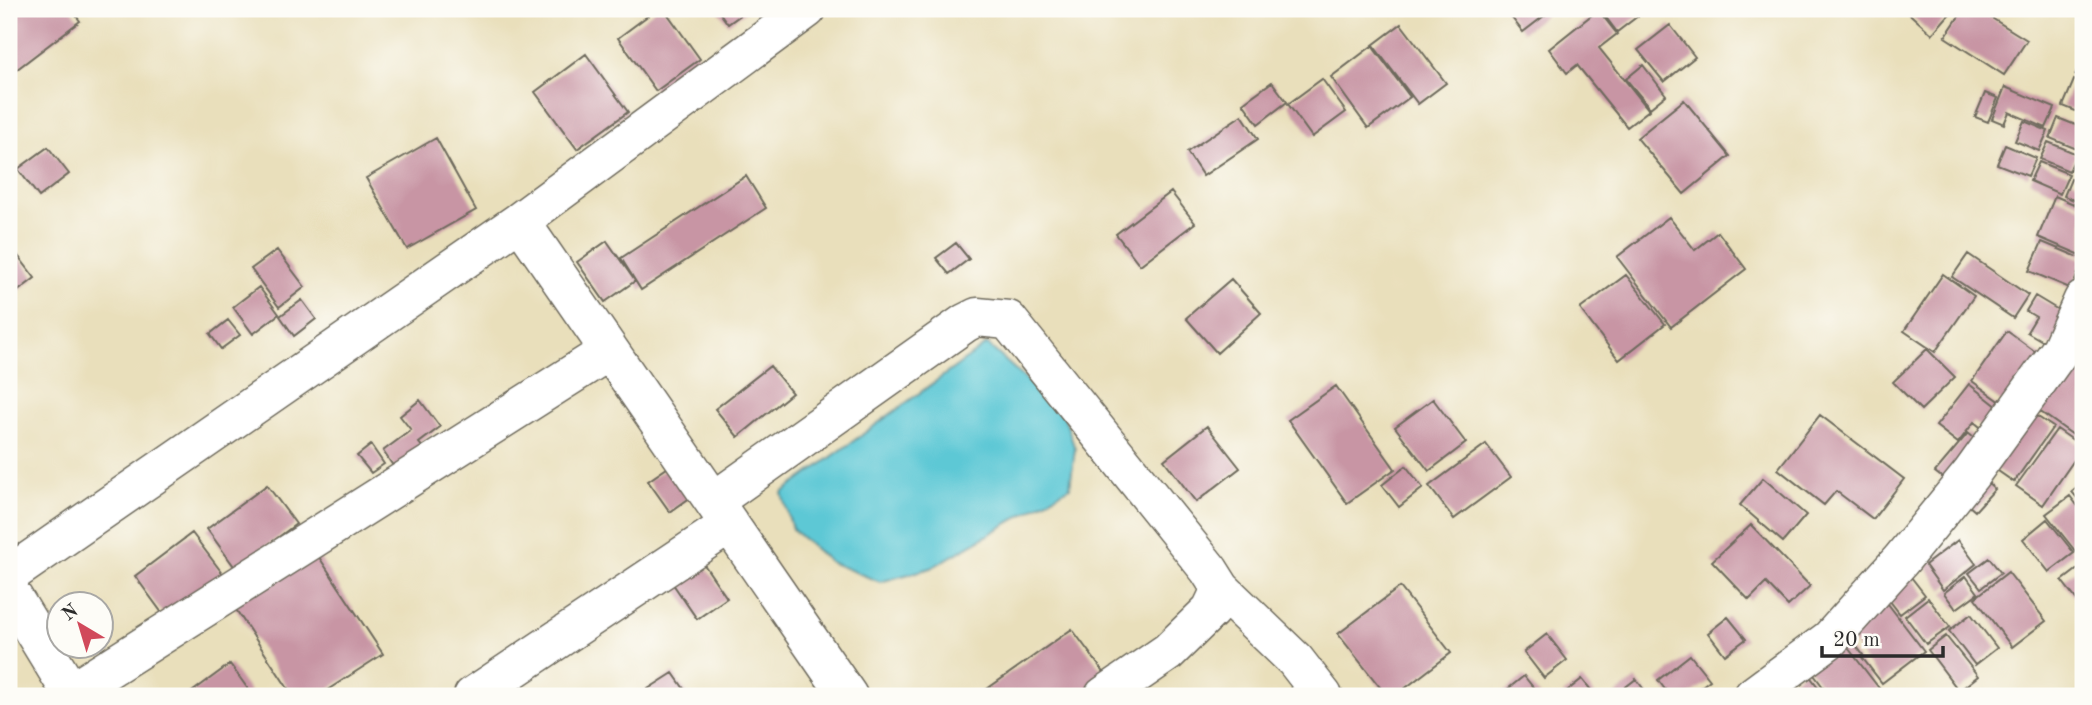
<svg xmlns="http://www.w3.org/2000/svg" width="2092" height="705" font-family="'Old Standard TT',serif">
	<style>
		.water { fill: #5dc8d5; stroke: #447a80; stroke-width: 2 }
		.building { fill: #c895a4 }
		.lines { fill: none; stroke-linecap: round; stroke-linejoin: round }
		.minor-casing { stroke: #6e6a5d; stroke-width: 41 }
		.minor { stroke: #fff; stroke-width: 38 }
	</style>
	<rect width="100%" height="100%" fill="#fdfcf7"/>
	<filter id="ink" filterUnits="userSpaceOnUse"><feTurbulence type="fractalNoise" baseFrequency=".0143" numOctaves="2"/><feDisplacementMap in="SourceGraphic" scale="14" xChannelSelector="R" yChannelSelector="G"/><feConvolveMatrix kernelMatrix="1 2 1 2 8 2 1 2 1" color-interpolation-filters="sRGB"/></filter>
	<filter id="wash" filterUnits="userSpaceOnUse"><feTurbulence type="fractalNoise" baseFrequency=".00686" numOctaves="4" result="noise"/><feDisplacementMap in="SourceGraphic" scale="28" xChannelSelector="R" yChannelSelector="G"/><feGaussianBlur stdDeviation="1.57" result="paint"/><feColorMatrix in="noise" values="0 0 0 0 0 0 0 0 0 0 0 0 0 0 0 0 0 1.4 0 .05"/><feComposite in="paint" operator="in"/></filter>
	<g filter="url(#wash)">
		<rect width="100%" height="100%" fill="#e9dfbb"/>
		<!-- water -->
		<path class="water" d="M987,344l76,69 12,36 -5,38 -139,81 -51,14 -50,-20 -38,-33 -10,-36z"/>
		<g id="blocks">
			<!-- building -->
			<path class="building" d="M9,9h62l9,12 -68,52 -3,-4z
				M657,9h7l36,50 -44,32 -38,-53z
				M717,9h32l-21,15z
				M1505,9h48l-30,23z
				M1606,9h41l-30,23 -15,-20z
				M1904,9h50l-22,25z
				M1964,9h13l50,31 -23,35 -59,-38z
				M1598,10l19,24 -18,14 50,62 -22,17 -50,-62 -10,8 -18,-24z
				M1401,24l45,59 -28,21 -45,-59z
				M1670,25l25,32 -31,25 -26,-32z
				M1372,46l38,51 -42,31 -37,-51z
				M586,54l42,58 -51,37 -42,-57z
				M2083,57v22l-8,-4z
				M1643,65l23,30 -16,13 -24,-29z
				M1322,79l24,33 -34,25 -24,-33z
				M2074,80l9,4v30l-20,-8z
				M1272,82l15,20 -29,22 -15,-21z
				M2005,87l50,21 -9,20 -37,-16 -5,12 -12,-5z
				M1985,93l13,5 -10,24 -13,-5z
				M1684,100l46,56 -46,38 -47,-56z
				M1242,115l16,24 -55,37 -16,-24z
				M2058,118l25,10v11l-4,11 -29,-12z
				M2024,121l24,10 -9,20 -24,-10z
				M436,138l40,72 -69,39 -41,-71z
				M2048,142l29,12 -8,17 -29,-12z
				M2005,145l31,13 -8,18 -31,-12z
				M48,147l21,27 -30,23 -21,-28z
				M2081,158l2,1v20l-9,-4z
				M2039,162l30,12 -9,20 -30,-13z
				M746,176l20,32 -125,82 -20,-32z
				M2071,179l12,5v20l-19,-8z
				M1171,192l24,31 -55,42 -24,-31z
				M2055,196l28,12v48l-45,-19z
				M1669,217l26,33 23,-18 28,37 -75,58 -54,-70z
				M607,241l28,40 -30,21 -28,-40z
				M2042,242l41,17 -11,30 -43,-18z
				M956,243l13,16 -20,15 -13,-16z
				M9,244l26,34 -26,20z
				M277,250l28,37 -26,20 -28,-38z
				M1968,254l60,41 -15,23 -61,-41z
				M1943,274l31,22 -39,56 -31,-21z
				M1626,275l39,49 -46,36 -39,-51z
				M1231,279l30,34 -44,40 -31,-35z
				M259,287l20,27 -26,20 -20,-27z
				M2035,296l35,21 -19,29 -24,-14 9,-15 -10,-6z
				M302,300l14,19 -22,17 -14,-20z
				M228,320l12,15 -19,14 -11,-15z
				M2007,331l41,30 -36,49 -40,-29z
				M1927,349l28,28 -34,33 -28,-28z
				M2063,355l20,14v73l-55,-39z
				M770,366l22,27 -54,44 -23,-28z
				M1969,384l39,31 -17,21 -17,-14 -16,21 -22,-17z
				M1336,386l59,83 -48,34 -59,-83z
				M1433,399l33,44 -37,28 -34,-44z
				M420,400l20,27 -21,16 5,6 -28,21 -13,-19 28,-21 -11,-14z
				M2026,409l27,18 -39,55 -26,-18z
				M1820,415l84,64 -31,40 -37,-28 -12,14 -46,-36z
				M1207,426l33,42 -44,34 -32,-42z
				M2057,429l26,18 -40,58 -27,-19z
				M1968,433l12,10 -32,39 -13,-10z
				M1486,444l25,33 -57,42 -25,-33z
				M371,445l13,19 -13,9 -14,-17z
				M670,466l21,31 -21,15 -22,-31z
				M1406,466l17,22 -24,19 -17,-22z
				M1979,475l16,14 -20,22 -16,-14z
				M1763,478l43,37 -23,27 -43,-37z
				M2083,483v22l-11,-13z
				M267,485l29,39 -60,45 -29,-40z
				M2070,496l13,17v42l-3,2 -34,-43z
				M2047,519l27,34 -25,19 -26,-33z
				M1751,525l59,61 -22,20 -22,-23 -17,17 -37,-39z
				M192,533l31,41 -58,43 -30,-41z
				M1958,540l18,24 -33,26 -18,-25z
				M313,548l70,106 -65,42h-25l-62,-94z
				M1989,558l12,15 -20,15 -12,-15z
				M703,563l24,35 -30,21 -24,-35z
				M2083,565v43l-21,-27z
				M2008,572l38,49 -34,26 -37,-49z
				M1966,576l12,17 -22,16 -12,-16z
				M1911,577l14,18 -25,19 -14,-18z
				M1400,587l51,66 -56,43h-8l-49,-62z
				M1928,598l22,29 -24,17 -21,-28z
				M1885,600l39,51 -42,32 -21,-27 2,-1 -18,-24z
				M1971,614l26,34 -22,17 -26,-34z
				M1728,617l18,22 -21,16 -17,-22z
				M1072,629l36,49 -25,18h-106z
				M1547,634l20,26 -23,18 -20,-26z
				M1946,636l32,40 -19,15 -31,-41z
				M1842,640l43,56h-55l-22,-29z
				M1690,655l20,25 -21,16h-19l-12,-16z
				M230,664l23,32h-62l-2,-2z
				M1805,670l20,26h-50z
				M673,673l16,23h-52z
				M1524,676l16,20h-41z
				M1582,679l14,17h-32l-1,-2z
				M1636,679l13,17h-35z"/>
		</g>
	</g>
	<g filter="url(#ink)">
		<use href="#blocks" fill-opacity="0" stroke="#6e6a5d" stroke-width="2"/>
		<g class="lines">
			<defs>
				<path id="minor" d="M520,221l328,475
					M714,501l251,-178 12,-6 31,3 201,250 12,19 -10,21 -43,42 -64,44
					M9,575l511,-354 287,-212
					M1221,589l74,71 28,36
					M9,591l64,105
					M70,693l539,-342
					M473,696l256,-171
					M1753,696l77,-57 71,-79 70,-86 90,-125 22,-49"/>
			</defs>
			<!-- minor casing -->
			<use href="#minor" class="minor-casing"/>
			<!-- minor -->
			<use href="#minor" class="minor"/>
		</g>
	</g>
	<!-- margin -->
	<rect width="2092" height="705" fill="none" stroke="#fdfcf7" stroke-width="35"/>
	<!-- north arrow -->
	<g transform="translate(80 625) rotate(322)"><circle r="33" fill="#fdfcf7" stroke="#a9a8a5" stroke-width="2"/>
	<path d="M0-5L12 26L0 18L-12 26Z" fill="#d1495b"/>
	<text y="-10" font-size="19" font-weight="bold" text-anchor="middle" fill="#2b2b2b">N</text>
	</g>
	<!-- scale -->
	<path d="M1822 646v10h121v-10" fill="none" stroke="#2b2b2b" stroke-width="3.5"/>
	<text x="1833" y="646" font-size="21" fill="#2b2b2b" stroke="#fdfcf7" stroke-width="5" paint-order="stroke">20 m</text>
</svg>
